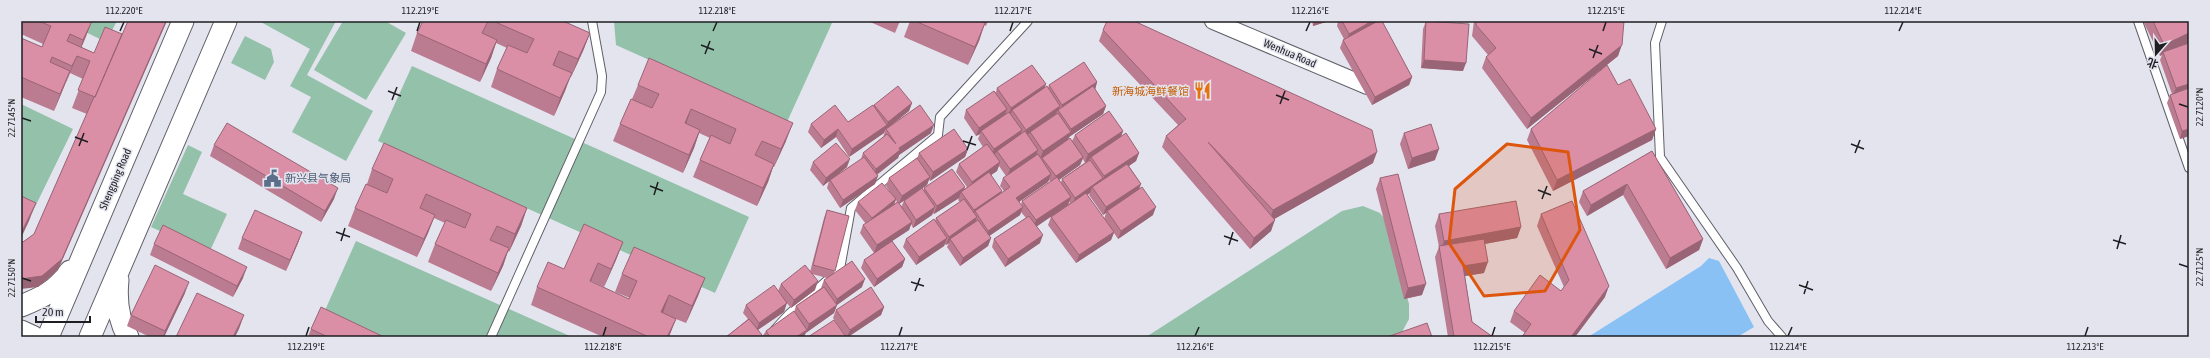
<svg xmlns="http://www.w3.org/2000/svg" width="2210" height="358" font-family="'Asap Condensed','Noto Sans SC',sans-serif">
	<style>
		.green { fill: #93c1a9 }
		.water { fill: #89c1f5 }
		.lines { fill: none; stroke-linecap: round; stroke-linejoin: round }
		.service-casing { stroke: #5f5f68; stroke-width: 10 }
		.minor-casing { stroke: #5f5f68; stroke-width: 18 }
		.tertiary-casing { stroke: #5f5f68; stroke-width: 23 }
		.service { stroke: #fff; stroke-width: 8 }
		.minor { stroke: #fff; stroke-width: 16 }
		.tertiary { stroke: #fff; stroke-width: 21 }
		.wall { fill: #bb7b90; fill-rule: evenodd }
		.shaded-wall { fill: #996475 }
		.building { fill: #da8fa7; stroke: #996475 }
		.marked { fill: #de560d; fill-opacity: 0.2; stroke: #de560d; stroke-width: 3; stroke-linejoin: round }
		.ticks { fill: none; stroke: #1e1e22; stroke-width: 1.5 }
		.labels { text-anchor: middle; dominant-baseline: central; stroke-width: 3; stroke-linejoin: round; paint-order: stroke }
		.street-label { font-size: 11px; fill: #1e1e22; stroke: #e4e4ef }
		.food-label { font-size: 11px; fill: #c56008; stroke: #e4e4ef; text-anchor: end }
		.service-label { font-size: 11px; fill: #4e5e75; stroke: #e4e4ef; text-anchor: start }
		.neatline { fill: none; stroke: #1e1e22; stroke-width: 1.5 }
		.ticks-label { font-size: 10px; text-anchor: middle; fill: #1e1e22 }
	</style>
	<rect width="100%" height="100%" fill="#e4e4ef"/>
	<!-- green -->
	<path class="green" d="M63,21h54l-11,21z
		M259,21h77l-29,54 66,36 -27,50 -54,-29 19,-35 -21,-11 20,-37z
		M343,21h42l21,12 -40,67 -52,-30z
		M614,21h213l5,2 -45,99 -171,-77z
		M245,36l26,13 3,13 -9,18 -34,-17z
		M412,66l337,151 -34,76 -337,-152z
		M21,104l52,25 -41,84 -11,-5z
		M188,145l14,7 -19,42 44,20 -18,39 -58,-26z
		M1363,206l17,7 6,8 23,83v15l-8,15 -10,3h-245l196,-126z
		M356,241l216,96h-204l-46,-20z"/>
	<!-- water -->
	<path class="water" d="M1709,258l10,3 35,66 -15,9 -151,1 113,-71z"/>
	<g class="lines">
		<defs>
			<path id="service" d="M1662,21l-7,22 5,114 77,111 31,53 14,16
				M2138,21l51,147
				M491,337l110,-245 1,-16 -10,-55
				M768,337l21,-23 51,-45 11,-61 87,-73 2,-18 88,-96"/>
			<path id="minor" d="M1213,21l154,65"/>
			<path id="tertiary" d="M118,280c-2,19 0,39 10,57
				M21,306c22,-9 35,-15 49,-35
				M21,331l13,6
				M48,337l135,-316
				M90,337l136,-316"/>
		</defs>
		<!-- service casing -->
		<use href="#service" class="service-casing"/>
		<!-- minor casing -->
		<use href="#minor" class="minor-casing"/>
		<!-- tertiary casing -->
		<use href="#tertiary" class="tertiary-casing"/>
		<!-- service -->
		<use href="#service" class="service"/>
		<!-- minor -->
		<use href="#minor" class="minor"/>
		<!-- tertiary -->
		<use href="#tertiary" class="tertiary"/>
	</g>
	<!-- wall -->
	<path class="wall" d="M23,21h69l-11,26 13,6 28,-19 -64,236 -20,17 -15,-45 11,-8 53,-120 -15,-6 11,-29 -13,-6 -16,38 -33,-14v-59l21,9 1,-3 -22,-10v-9z
		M423,21h140l27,12 -7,18 -12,26 -1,-1 -5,15 -11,25 -63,-29 6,-18 10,-21 -11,-5 -5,15 -11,24 -69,-31 6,-18z
		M868,21h32l-5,12z
		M910,21h78l-2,5 -2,-1 -5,16 -11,24 -64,-28z
		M1312,21h17l-16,5z
		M1338,21h45l-1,1 30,55 -3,8 -37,20 -32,-57 3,-8 1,-1 -7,-13z
		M1426,21l37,50 -42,-3 2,-39z
		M1474,21h150l-6,35 -91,73 -45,-61 4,-11 2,-2 -16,-19z
		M2143,21h46l-3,23 3,92 -9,3 -13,-36 3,-8 2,-1 -12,-34 2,-5 -2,1z
		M1103,30l270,133 -99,56 -3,12 -21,18 -88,-102 4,-11 12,-11 -79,-84z
		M1097,82l-2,7 11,17 -3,8 -34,23 -1,3 -27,19 1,1v-2l30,-17 3,-6 48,-4 -2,6 18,16 -3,8 -7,5 12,18 -3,6 15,25 -35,24 -4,-6 -3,7 -35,23 -28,-38 3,-8 19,-14 -1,-2 -1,4 -31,21 3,17 -35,24 -13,-20 2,-8 32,-21 -5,-6 -1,3 -31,21 2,2 -3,8 -28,20 -13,-19 2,-4 -3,2 -1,-1 -1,2 -28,19 -13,-18 3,-8 29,-18 1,-3 24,-16 -2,-2 1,-2 -25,16 -1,-1 -1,2 -19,13 -2,-4 -2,6 -17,11 13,18 -3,8 -28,20 -13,-19 3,-8 27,-19 -17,12 -14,-20 3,-8 3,-1 -11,-14 3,-8 37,-3 -9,-13 3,-8 28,-19 2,-6 49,-4 -3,8 -35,24 -1,-2 -2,6 -28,19 2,3 3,-6 20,-11v-2l41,1 2,-2 -11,-15 3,-8 24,-17 -5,-8 2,-5 -4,2 -12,-18 2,-8 30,-18 1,-4 49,-4 -2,4h4l1,-3zM1083,159l2,4 5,-4 -28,20 -1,4 -2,-3 21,-15zM999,166l7,10 -3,2 -3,8 4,5 -3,2 -10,-18 6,-4zM1049,180l2,2 -29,19 -1,4 -2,-3 29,-20zM1090,193l-1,2 14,20 3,-2 -2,6 -17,-24zM896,200l1,2 -3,3z
		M638,85l148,56 -12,26h-1l-5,15 -11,24 -64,-29 7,-17 10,-22 -11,-5 -5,15 -11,25 -70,-32 7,-17 12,-25z
		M1618,85l38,44 -4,11 -99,51 -26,-51 4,-11z
		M912,103l-3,8 -20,16 42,6 -32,22 -1,3 -21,17 -2,9 -35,24 -13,-20 2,-7 -6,5 -13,-16 3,-8 34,5 -11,9 25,-17 2,-6 20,-16 3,-8 -2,4 -35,24 -13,-20 -15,11 -13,-16 3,-8 37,-2 26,-16v-1z
		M1404,133l31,27 -27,9 -8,-25z
		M214,145l120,54 -13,23 -111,-66z
		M1652,151l51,88 -4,11 -33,19 -43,-74 -36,21 -8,-14 4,-11z
		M372,169l155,39 -6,18 -12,26 -1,-1 -5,15 -12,25 -63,-29 7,-18 10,-21 -11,-5 -6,15 -11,24 -69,-31 7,-18 12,-24z
		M1380,178l42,117 -18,4 -28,-110z
		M827,210l22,6 -15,57 28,14 -25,18 -3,8 -28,19 -2,5h-41l3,-6 28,-19 2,-6 25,-18 3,-8 3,-2 -15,-4 3,16 -24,18 -5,-6 -2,10 -26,18 4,5v2h-36l22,-18 -5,-6 3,-8 32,-14 3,-7 29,-12 14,-54z
		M1439,214l82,13 -4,11 -32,6 -1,29 -19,3 7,46 21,15h-45l-13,-80 4,-10 -4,-21z
		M1541,214l64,83 -30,40h-53l3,-4 -15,-11 4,-11 47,-20 3,-4 -27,-61z
		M302,232l-4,11 -12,28 -48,-22 4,-11z
		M623,242l-7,18 -12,27 -13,-6v1l38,17 1,-1 -15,-6 7,-18 83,4 -7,18 -12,27 -10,-4 -7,18h-66l-72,-32 6,-18 27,-18z
		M154,244l89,34 -10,19 -83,-42z
		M185,293l-21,44h-14l-23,-11 4,-11z
		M884,307l-3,8 -33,22h-2l-13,-19 3,-8z
		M311,329l73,8h-76z"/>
	<!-- shaded-wall -->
	<path class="shaded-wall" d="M92,21l-7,18 -8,19 6,-18z
		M166,21h1l-109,249 -20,17 -17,2v-10z
		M1315,21h14l-16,5z
		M1372,21h11l-37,21 3,-8z
		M985,23l-6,18 -11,24 7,-18z
		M590,33l-7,18 -12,26 7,-18z
		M2189,33v10l-25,11 -1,-2 -1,3 -2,1 4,-11z
		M497,40l-6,18 -11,24 6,-18z
		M1622,45l-4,11 -91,73 4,-11z
		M559,51l-6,17v-3z
		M77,56l-7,17 -4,11 6,-18z
		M1424,60l42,3 -3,8 -42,-3z
		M70,71l-7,18 -9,22 6,-17z
		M572,73l-7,18 -11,25 6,-18z
		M1412,77l-3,8 -37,20 3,-8z
		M1097,82l-2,8 -35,23 2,-8z
		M1046,84l-3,8 -31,18 -1,4 -3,2 3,-8z
		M2189,84v7l-16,5 3,-8z
		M912,103l-3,8 -24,19 3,-8z
		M1060,106l-2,5v-1l-3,5 -32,23 3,-8z
		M1106,106l-3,8 -34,23 -1,3 -28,19 3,-8 27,-18 1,-4z
		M691,109l-6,18v-4z
		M1007,109l-3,8 -23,14 -1,3 -4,2 3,-8z
		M793,123l-7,18 -12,26 7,-18z
		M887,125l-3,8 -35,24 3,-8z
		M934,125l-3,8 -32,22 -1,3 -25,19 3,-8 23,-21z
		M838,129l-2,8 -15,11 3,-8z
		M1656,129l-4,11 -99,51 4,-11z
		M2189,129v7l-9,3 2,-8z
		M700,130l-6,18 -11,25 6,-18z
		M1022,130l-3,8 -22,13 -1,2 -5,4 3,-8z
		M1123,131l-3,8 -29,18 -1,2 -5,4 3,-9z
		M968,149l-3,8 -35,24 3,-9z
		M1439,149l-4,11 -27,9 4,-11z
		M1038,150l-3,8 -28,19 3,-8z
		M1377,152l-4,11 -104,59 4,-12z
		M1139,153l-3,8 -34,23 2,-8z
		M1083,157l-3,8 -27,19 3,-8z
		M850,159l-3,8 -24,19 3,-8z
		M1000,162l-3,9 -28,19 3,-8z
		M774,164l-6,18 -11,24 6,-18z
		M1051,174l-3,8 -35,24 3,-8z
		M878,176l-3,8 -35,24 3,-8z
		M930,177l-3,8 -28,19 3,-8z
		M1103,178l-3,8 -8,1 -2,6 -18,13 3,-8z
		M1141,184l-3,8 -31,19 -1,2 -3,2 3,-8z
		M1627,184l-4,11 -36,21 4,-11z
		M965,187l-2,7 -2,-2 -2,6 -25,16 3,-8z
		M338,188l-4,11 -13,23 4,-11z
		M1002,191l-3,8 -24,12 -2,6 -2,1 3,-8z
		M1071,197l-3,8 -35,24 3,-9z
		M896,199l-3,8 -24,20 3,-9z
		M36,203l-7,18 -8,17v-5z
		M935,207l-3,8 -19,13 3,-8z
		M1023,207l-3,8 -35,24 3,-8z
		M1156,207l-3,8 -35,24 3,-8z
		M527,208l-6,18 -12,26 6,-18z
		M435,215l-7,18 -11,24 7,-18z
		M977,217l-3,8 -24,14 -1,4 -3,2 3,-8z
		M1275,220l-4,11 -21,18 4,-11z
		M912,222l-3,8 -35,23 3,-8z
		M1521,227l-4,11 -77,14 4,-11z
		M302,232l-4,11 -12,28 4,-11z
		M1114,232l-3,8 -35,23 3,-8z
		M1043,235l-3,8 -35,24 3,-8z
		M947,238l-3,8 -28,19 3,-8z
		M991,238l-3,8 -28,20 3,-8z
		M1703,239l-4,11 -33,19 4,-11z
		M623,242l-7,18 -12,27 7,-18z
		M509,248l-6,18 -12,25 7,-18z
		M905,259l-3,8 -28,20 3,-8z
		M1488,262l-4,11 -25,4 4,-11z
		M598,263l-7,18 -8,18 7,-18z
		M247,267l-4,11 -10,19 4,-11z
		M705,278l-7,18 -12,27 6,-17z
		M865,279l-3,8 -28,20 3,-8z
		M818,281l-3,9 -24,18 3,-8z
		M189,282l-4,11 -21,44h-1l2,-6z
		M1426,284l-4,11 -18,4 4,-11z
		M1609,286l-4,11 -30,40h-4z
		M669,295l-6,18 -2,-1z
		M787,303l-3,9 -28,19 3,-8z
		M837,305l-3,8 -28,20 3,-9z
		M884,307l-3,8 -33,22h-1l3,-7z
		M244,315l-5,14 -4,8h-2z
		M676,319l-7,17 -2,1z
		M807,330l-3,7h-8z"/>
	<!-- building -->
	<path class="building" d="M38,21h54l-9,19 -13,-6 -3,7 27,12 11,-26 17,7 -27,63 -17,-7 12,-29 -13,-5 -5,10 -20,-9 -2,5 20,9 -10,23 -39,-17v-39l21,9 9,-21z
		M128,21h38l-104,238 -20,17 -21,3v-38l2,1 11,-8 60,-137h1z
		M423,21h65l-6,12 15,7 -11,24 -69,-31z
		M493,21h70l27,12 -12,26 -19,-8 -6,14 19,8 -12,25 -63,-29 11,-24 19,8 7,-14z
		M915,21h65l5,2 -10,24z
		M1107,21h27l238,109 5,22 -104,58 -65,-68 67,78 -21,18 -88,-102 20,-17 -83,-89z
		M1342,21h30l-23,13z
		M1378,21h4l30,56 -37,20 -32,-57z
		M1426,21l43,3 -3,39 -42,-3z
		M1476,21h148l-2,24 -91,73 -45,-61 10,-9 -20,-23z
		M2153,21h36v12l-25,12z
		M2189,43v41l-13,4 -13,-36z
		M649,58l144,65 -12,26 -19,-8 -7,14 19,9 -11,24 -63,-28 11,-25 19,9 6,-15 -45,-20 -6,14 15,7 -11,25 -69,-31 11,-25 21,9 7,-14 -21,-9z
		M1084,62l13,20 -35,23 -13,-20z
		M1032,65l14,19 -35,24 -14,-20z
		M1607,65l11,20 12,-6 26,50 -99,51 -26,-51z
		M898,86l14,17 -24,19 -14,-17z
		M1047,86l13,20 -34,24 -14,-20z
		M1093,86l13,20 -35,23 -13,-19z
		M2189,88v41l-7,2 -12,-36z
		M994,91l13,18 -28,19 -13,-18z
		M835,105l13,17 25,-17 14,20 -35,24 -14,-20 -14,11 -13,-16z
		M920,105l14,20 -35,23 1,2 -24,19 -13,-16 24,-19 9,10 -10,-15z
		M1109,111l14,20 -35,23 -13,-19z
		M1009,112l13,18 -28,19 -13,-18z
		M1058,113l13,19 -28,19 -13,-19z
		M227,123l111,65 -13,23 -111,-66z
		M1431,124l8,25 -27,9 -8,-25z
		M954,129l14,20 -35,23 -14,-19z
		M1025,131l13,19 -28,19 -13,-18z
		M1126,133l13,20 -35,23 -13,-19z
		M1070,138l13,19 -27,19 -14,-18z
		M384,143l143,65 -12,26 -18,-8 -7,14 19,8 -11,25 -63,-29 11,-24 19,8 6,-14 -45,-20 -6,14 15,7 -11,24 -69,-31 11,-24 21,9 6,-14 -21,-10z
		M836,143l14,16 -24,19 -13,-16z
		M987,144l13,18 -28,20 -13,-18z
		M1652,151l51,88 -33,19 -43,-74 -36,21 -8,-14z
		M1038,154l13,20 -35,24 7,9 -35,24 -13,-20 35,-24 -7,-9z
		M864,157l14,19 -35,24 -13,-20z
		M917,158l13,19 -28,19 -13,-18z
		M1090,160l13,18 -28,20 -13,-19z
		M1127,164l14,20 -35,23 -14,-20z
		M952,169l13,18 -28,19 -13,-18z
		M989,172l13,19 -28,19 -13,-18z
		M1398,174l28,110 -18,4 -28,-110z
		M1057,177l14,20 -35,23 -14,-19z
		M882,183l14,16 -24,19 -14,-16z
		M1142,187l14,20 -35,24 -14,-20z
		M922,188l13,19 -19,13 -12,-19z
		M1086,193l28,39 -35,23 -28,-38z
		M21,196l15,7 -15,30z
		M964,199l13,18 -28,20 -13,-19z
		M1516,201l5,26 -77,14 -5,-27z
		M1572,201l37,85 -38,51h-49l9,-13 -17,-13 26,-36 21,16 8,-11 -28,-66z
		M898,202l14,20 -35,23 -14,-20z
		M255,210l47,22 -12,28 -48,-22z
		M827,210l22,6 -14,55 -22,-6z
		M1029,216l14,19 -35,24 -14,-20z
		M934,219l13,19 -28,19 -13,-18z
		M978,220l13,18 -28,20 -13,-19z
		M584,224l39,18 -12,27 -13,-6 -8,18 39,18 8,-18 -15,-7 12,-27 71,31 -13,28 -23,-11 -8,17 15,7 -9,18h-18l-112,-50 11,-25 16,7z
		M163,225l84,42 -10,19 -83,-42z
		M1484,239l4,23 -25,4 9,56 21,15h-39l-15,-91z
		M892,241l13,18 -28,20 -13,-19z
		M852,261l13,18 -28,20 -13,-19z
		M155,265l34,17 -24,49 -34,-16z
		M805,265l13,16 -24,19 -13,-16z
		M774,285l13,18 -28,20 -13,-18z
		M824,287l13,18 -28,19 -13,-18z
		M871,287l13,20 -34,23 -14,-20z
		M197,293l47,22 -11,22h-57z
		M321,307l63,30h-56l-17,-8z
		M794,311l13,19 -11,7h-26l-4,-6z
		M749,319l13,16 -2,2h-34z
		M834,320l12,17h-38z
		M1427,323l5,14h-45z"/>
	<!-- marked area -->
	<path class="marked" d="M1507,144l61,8 12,78 -35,61 -61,5 -35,-53 6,-54z"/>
	<!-- ticks -->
	<path class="ticks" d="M120,31l4,-9M417,31l3,-9M713,31l4,-9M1010,31l3,-9M1306,31l4,-9M1603,31l3,-9M1899,31l4,-9M701,45l13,5M1589,49l13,5M705,54l5,-13M1593,58l5,-13M388,91l13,5M1276,95l13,5M392,100l5,-13M1280,104l5,-13M2179,104l9,3M22,118l9,3M75,137l13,5M963,141l13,4M1851,144l13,5M79,146l5,-13M967,150l5,-14M1855,153l5,-13M650,186l13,5M1538,190l13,5M654,195l4,-13M1542,199l5,-13M336,232l14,5M1224,236l14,5M2113,240l13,4M341,241l4,-13M1229,245l4,-13M2117,249l4,-14M2179,264l9,3M22,278l9,3M911,282l13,4M1799,285l14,5M915,291l5,-13M1804,294l4,-13M306,336l3,-9M603,336l3,-9M899,336l3,-9M1195,336l4,-9M1492,336l3,-9M1788,336l4,-9M2085,336l3,-9"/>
	<!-- icons -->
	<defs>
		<symbol id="restaurant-bare" viewBox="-9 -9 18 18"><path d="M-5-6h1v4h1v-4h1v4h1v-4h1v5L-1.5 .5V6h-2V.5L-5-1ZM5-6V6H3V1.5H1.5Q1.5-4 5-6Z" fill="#e8710a" stroke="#e4e4ef" stroke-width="2.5" paint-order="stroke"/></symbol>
		<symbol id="civic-bare" viewBox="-9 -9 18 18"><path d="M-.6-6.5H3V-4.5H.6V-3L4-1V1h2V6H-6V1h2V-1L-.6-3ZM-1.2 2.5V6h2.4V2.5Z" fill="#5c6f8a" stroke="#e4e4ef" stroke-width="2.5" paint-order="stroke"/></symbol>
	</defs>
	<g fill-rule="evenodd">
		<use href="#restaurant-bare" x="1190" y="78" width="25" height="25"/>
		<use href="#civic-bare" x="260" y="166" width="25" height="25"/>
	</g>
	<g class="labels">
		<!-- street labels -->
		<g class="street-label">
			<text transform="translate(1290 53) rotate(23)">Wenhua Road</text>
			<text transform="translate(115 179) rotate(-67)">Shengping Road</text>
		</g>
		<!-- food labels -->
		<g class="food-label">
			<text x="1189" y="91">新海城海鲜餐馆</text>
		</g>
		<!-- service labels -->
		<g class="service-label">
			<text x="285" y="178">新兴县气象局</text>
		</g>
	</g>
	<!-- border -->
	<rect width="2210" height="358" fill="none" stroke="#e4e4ef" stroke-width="44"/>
	<!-- north arrow -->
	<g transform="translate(2156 54) rotate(200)" stroke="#e4e4ef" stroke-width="3" paint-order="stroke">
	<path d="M0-3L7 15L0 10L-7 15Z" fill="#1e1e22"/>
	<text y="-6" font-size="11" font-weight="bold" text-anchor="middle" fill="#1e1e22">北</text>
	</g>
	<!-- scale -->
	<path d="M36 316v6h54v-6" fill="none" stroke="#1e1e22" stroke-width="2"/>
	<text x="42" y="316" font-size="12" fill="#1e1e22" stroke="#e4e4ef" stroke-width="3" paint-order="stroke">20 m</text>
	<rect x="22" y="22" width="2166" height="314" class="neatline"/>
	<g class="ticks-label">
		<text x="124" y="14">112.220°E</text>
		<text x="420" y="14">112.219°E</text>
		<text x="717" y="14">112.218°E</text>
		<text x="1013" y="14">112.217°E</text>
		<text x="1310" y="14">112.216°E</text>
		<text x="1606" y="14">112.215°E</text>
		<text x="1903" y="14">112.214°E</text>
		<text transform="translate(2199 107) rotate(-90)" y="4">22.7120°N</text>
		<text transform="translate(11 118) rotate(-90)" y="4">22.7145°N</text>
		<text transform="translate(2199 267) rotate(-90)" y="4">22.7125°N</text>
		<text transform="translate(11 278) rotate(-90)" y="4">22.7150°N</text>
		<text x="306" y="350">112.219°E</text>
		<text x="603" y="350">112.218°E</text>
		<text x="899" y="350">112.217°E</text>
		<text x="1195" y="350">112.216°E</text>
		<text x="1492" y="350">112.215°E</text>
		<text x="1788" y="350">112.214°E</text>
		<text x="2085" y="350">112.213°E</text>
	</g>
</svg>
